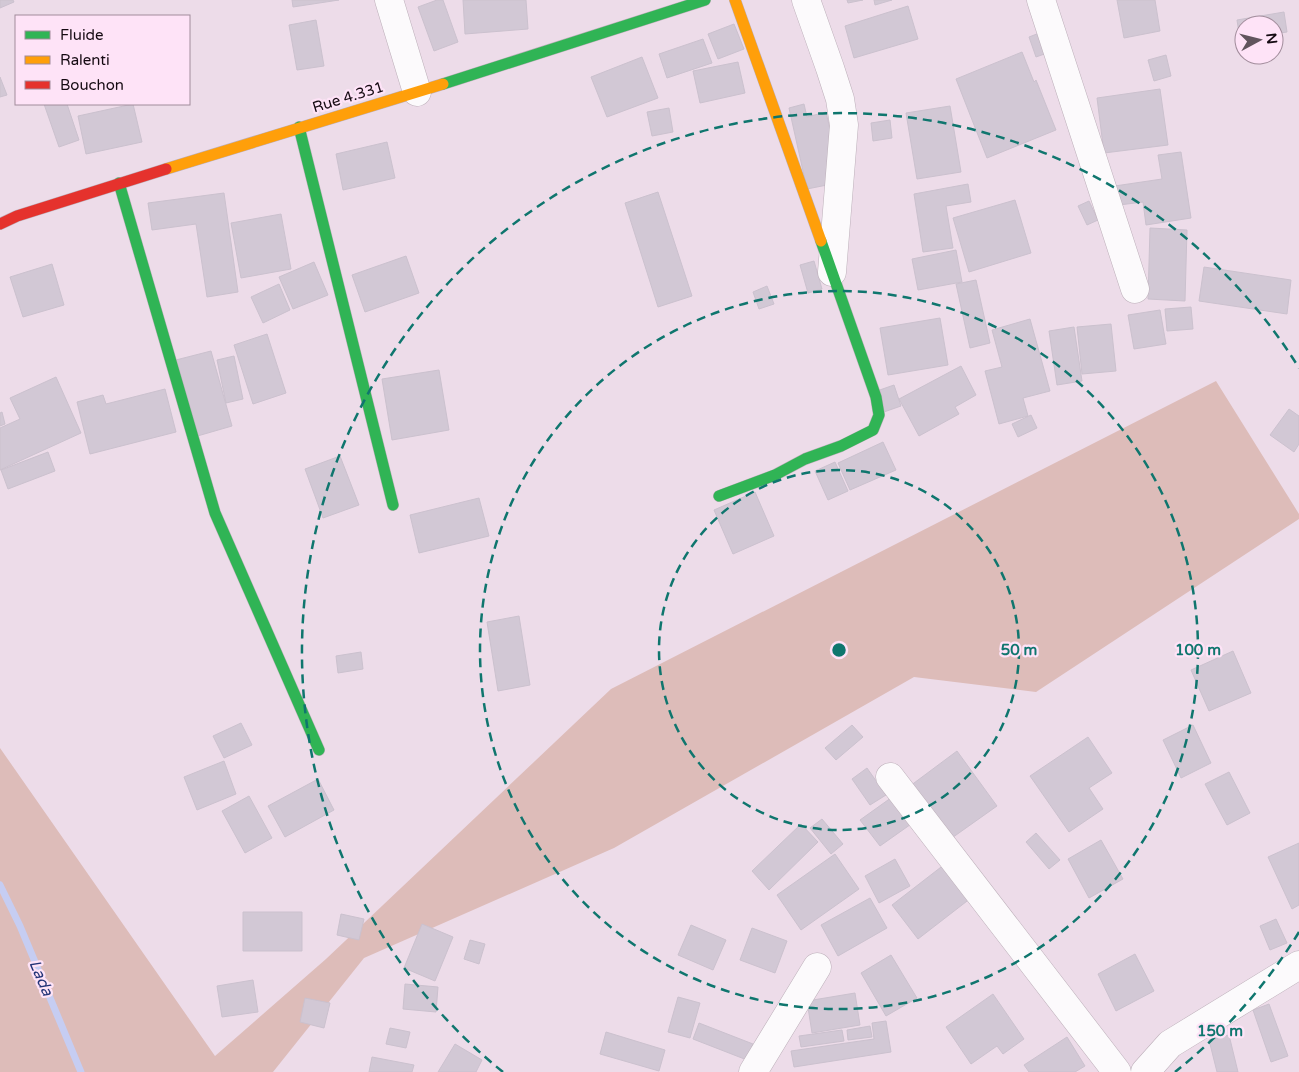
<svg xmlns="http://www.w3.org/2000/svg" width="1299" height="1072" font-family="'Varela Round',sans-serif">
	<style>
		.green { fill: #ddbcb9 }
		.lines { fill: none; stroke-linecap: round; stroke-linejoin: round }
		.stream { stroke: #c6cdf2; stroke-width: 7 }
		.building { fill: #d2c8d5; stroke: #cbc1ce }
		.street-casing { stroke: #bcafb9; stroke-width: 29 }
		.fast-casing { stroke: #bcafb9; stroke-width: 12 }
		.slow-casing { stroke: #bcafb9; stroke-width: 12 }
		.jam-casing { stroke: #bcafb9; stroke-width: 12 }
		.street { stroke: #fcfafc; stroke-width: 28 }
		.fast { stroke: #30b455; stroke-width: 11 }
		.slow { stroke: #ff9f0a; stroke-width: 11 }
		.jam { stroke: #e5322d; stroke-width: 11 }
		.ring { fill: none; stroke: #0f766e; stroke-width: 2.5; stroke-dasharray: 9 6 }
		.labels { text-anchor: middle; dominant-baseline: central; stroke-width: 4.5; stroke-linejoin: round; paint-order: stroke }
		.street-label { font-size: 15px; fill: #150a12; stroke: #fee3f7 }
		.water-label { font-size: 16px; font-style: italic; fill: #233477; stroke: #fee3f7 }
		.centre { fill: #0f766e; stroke: #fee3f7; stroke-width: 2.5 }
		.ring-label { font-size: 15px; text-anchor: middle; font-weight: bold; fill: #0f766e; stroke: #fee3f7; stroke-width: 4.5; stroke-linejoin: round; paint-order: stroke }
	</style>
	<rect width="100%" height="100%" fill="#eddce9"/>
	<!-- green -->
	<path class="green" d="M1216,381l83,133v5l-263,173 -122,-15 -300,171 -250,110 -91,114h-273v-324l215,308 111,-97 285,-270z"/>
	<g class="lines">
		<!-- stream -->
		<path class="stream" d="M0,885l20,41 61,146"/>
	</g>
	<!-- building -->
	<path class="building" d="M0,0h13l1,2 -14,6z
		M292,0h47l-46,7z
		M437,0h6l15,42 -24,9 -16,-44z
		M463,0h63l2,29 -63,5z
		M847,0h16l-15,3z
		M874,0h18l-17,5z
		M1117,0h38l5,31 -36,7z
		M908,6l10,33 -64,19 -9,-32z
		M1284,12l3,20 -13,2v-9h-30v14l-4,1 -3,-20z
		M316,20l8,46 -27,4 -8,-45z
		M734,24l10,25 -26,10 -10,-25z
		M1042,32l8,20 -14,5 -7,-20z
		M703,39l9,24 -45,15 -8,-24z
		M1022,52l12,30 2,-2 20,50 -69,28 -31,-79z
		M1166,55l5,21 -17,5 -6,-21z
		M642,57l16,41 -51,19 -16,-40z
		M738,62l7,31 -45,10 -7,-32z
		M0,77l7,18 -7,2z
		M1160,89l8,56 -64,8 -7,-55z
		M44,104h23l12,36 -20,7z
		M133,104l9,38 -56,12 -8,-38z
		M804,104l3,13 19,-5 16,70 -35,7 -18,-81z
		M950,106l11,66 -44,7 -11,-66z
		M669,108l4,24 -21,4 -5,-24z
		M890,120l2,18 -19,3 -2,-18z
		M387,142l8,36 -52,12 -7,-36z
		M1181,152l10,66 -45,7 -3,-23 -32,4 -3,-19 54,-8 -4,-24z
		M968,184l3,18 -25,4 7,42 -30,4 -9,-58z
		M658,192l34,104 -34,11 -33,-104z
		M224,193l14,99 -31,5 -11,-73 -44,6 -4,-27z
		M1015,200l16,53 -62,19 -16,-54z
		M1089,201l9,19 -11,5 -9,-19z
		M281,214l10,55 -50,9 -10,-55z
		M1150,228l37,2 -2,71 -37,-2z
		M956,250l6,32 -44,8 -6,-31z
		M406,256l13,37 -54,19 -13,-37z
		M814,261l8,28 -14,4 -8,-28z
		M314,262l14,33 -35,14 -14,-32z
		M52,264l12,41 -41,12 -13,-40z
		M1204,267l87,13 -4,34 -88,-13z
		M976,280l14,63 -20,5 -14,-64z
		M279,284l11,26 -27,13 -12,-26z
		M767,286l7,18 -15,5 -6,-17z
		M1191,307l2,22 -26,2 -2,-22z
		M1160,310l6,34 -32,5 -6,-34z
		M940,318l8,47 -60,10 -8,-47z
		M1030,319l20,72 -27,7 5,18 -29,8 -14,-53 17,-4 -10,-37z
		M1111,324l5,47 -34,3 -5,-47z
		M1074,327l8,54 -25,4 -8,-54z
		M267,334l19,59 -33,11 -19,-59z
		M211,351l21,75 -38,11 -22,-76z
		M234,356l9,43 -17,4 -9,-43z
		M961,366l15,29 -21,12 4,7 -40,22 -20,-37z
		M439,370l10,60 -57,10 -10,-61z
		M56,377l25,56 -81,37v-42l20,-9 -10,-21z
		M894,385l7,21 -20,7 -7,-21z
		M165,389l11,43 -86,22 -13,-52 26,-7 3,9z
		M1289,409l10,7v28l-5,8 -24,-17z
		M2,412l3,12 -5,2v-13z
		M1031,415l6,13 -19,9 -6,-13z
		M883,442l13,28 -46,20 -12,-27z
		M48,452l7,19 -47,18 -7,-19z
		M340,456l19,49 -36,13 -18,-49z
		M835,462l13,29 -20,9 -13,-29z
		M755,492l19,44 -41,18 -19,-44z
		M479,498l10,38 -70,17 -9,-38z
		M519,616l11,69 -32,6 -11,-69z
		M1233,651l18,42 -42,18 -18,-41z
		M361,652l2,17 -25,4 -2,-17z
		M241,723l11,22 -28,13 -11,-22z
		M852,725l11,12 -27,23 -11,-12z
		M1193,725l18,38 -30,15 -18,-38z
		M1088,737l24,36 -23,15 14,21 -34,23 -39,-56z
		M957,751l40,55 -48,34 -39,-54z
		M224,761l12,33 -39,16 -13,-33z
		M867,768l19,27 -16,10 -18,-26z
		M1229,772l21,41 -23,12 -22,-41z
		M318,779l16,31 -49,27 -17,-31z
		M895,795l19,27 -34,24 -20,-26z
		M249,796l23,42 -27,15 -23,-42z
		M822,819l21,25 -12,10 -21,-26z
		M801,824l17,18 -49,48 -17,-19z
		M1036,833l24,27 -11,9 -23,-27z
		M1101,840l22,39 -34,19 -21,-39z
		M1299,843v62l-7,4 -24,-52z
		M835,854l24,35 -58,41 -24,-35z
		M895,859l15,27 -31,17 -14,-27z
		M945,864l26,34 -53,41 -26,-34z
		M870,898l17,30 -49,28 -17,-31z
		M243,912h59v39h-59z
		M341,914l23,5 -5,21 -22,-5z
		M1276,919l11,24 -17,7 -10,-24z
		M422,924l31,13 -18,44 -31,-13z
		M691,925l35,15 -13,30 -35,-15z
		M752,928l35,13 -12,32 -35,-13z
		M470,940l15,4 -6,20 -15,-5z
		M1135,954l19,37 -38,20 -18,-37z
		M891,955l26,43 -31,18 -25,-43z
		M253,980l5,32 -36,5 -5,-31z
		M405,984l33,3 -2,25 -33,-3z
		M855,993l5,32 -48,8 -5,-32z
		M993,994l31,45 -21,15 -6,-8 -26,18 -25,-37z
		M678,997l22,6 -10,35 -22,-6z
		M305,998l25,5 -6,25 -24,-6z
		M1269,1004l19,52 -17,6 -18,-52z
		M886,1021l5,31 -97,15 -3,-16 83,-12 -2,-16z
		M699,1023l54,21 -6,16 -54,-21z
		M870,1026l2,11 -24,3 -1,-10z
		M390,1028l20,4 -4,16 -20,-4z
		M842,1030l2,11 -43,6 -2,-11z
		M606,1032l59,18 -6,21 -59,-17z
		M1229,1035l9,37h-21l-8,-32z
		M1067,1037l18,29 -10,6h-46l-5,-7z
		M455,1044l27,16 -6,12h-38z
		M372,1057l42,8 -2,7h-43z"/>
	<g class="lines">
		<defs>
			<path id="street" d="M389,0l28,92
				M806,0l24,68 10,31 4,26 -12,147
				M1041,0l94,289
				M890,777l227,295
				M753,1072l64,-105
				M1145,1072l25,-28 129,-79"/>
			<path id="fast" d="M443,84l262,-84
				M299,127l94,378
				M119,183l96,330 104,237
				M719,496l56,-21 30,-16 36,-13 32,-16 6,-15 -3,-18 -55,-156"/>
			<path id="slow" d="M735,0l86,241
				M166,169l277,-85"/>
			<path id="jam" d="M0,224l17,-8 149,-47"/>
		</defs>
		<!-- street casing -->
		<use href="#street" class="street-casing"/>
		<!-- fast casing -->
		<use href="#fast" class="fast-casing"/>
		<!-- slow casing -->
		<use href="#slow" class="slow-casing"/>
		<!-- jam casing -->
		<use href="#jam" class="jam-casing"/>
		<!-- street -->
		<use href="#street" class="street"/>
		<!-- fast -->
		<use href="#fast" class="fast"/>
		<!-- slow -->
		<use href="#slow" class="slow"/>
		<!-- jam -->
		<use href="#jam" class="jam"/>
	</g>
	<!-- distance rings -->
	<g class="ring">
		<circle cx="839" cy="650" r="180"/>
		<circle cx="839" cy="650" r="359"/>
		<path d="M1299 932A539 539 0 0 1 1175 1072M503 1072A539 539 0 1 1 1299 368"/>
	</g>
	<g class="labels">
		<!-- street labels -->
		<g class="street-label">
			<text transform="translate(348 97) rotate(-17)">Rue 4.331</text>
		</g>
		<!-- water labels -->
		<g class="water-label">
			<text transform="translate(41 978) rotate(67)">Lada</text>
		</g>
	</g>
	<circle cx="839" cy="650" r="8" class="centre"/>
	<g class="ring-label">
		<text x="1019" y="655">50 m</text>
		<text x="1198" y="655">100 m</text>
		<text x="1220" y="1036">150 m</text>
	</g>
	<!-- legend -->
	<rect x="15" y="15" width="175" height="90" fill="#fee3f7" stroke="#a18c9b"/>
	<rect x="25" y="31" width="25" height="8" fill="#30b455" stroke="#a18c9b"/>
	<text x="60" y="40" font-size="15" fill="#150a12">Fluide</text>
	<rect x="25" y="56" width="25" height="8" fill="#ff9f0a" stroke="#a18c9b"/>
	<text x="60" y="65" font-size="15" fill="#150a12">Ralenti</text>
	<rect x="25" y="81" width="25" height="8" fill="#e5322d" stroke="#a18c9b"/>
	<text x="60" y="90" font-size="15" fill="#150a12">Bouchon</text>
	<!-- north arrow -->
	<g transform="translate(1259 40) rotate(83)"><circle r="24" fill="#fee3f7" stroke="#a18c9b"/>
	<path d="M0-4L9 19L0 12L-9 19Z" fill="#61545d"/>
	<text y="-8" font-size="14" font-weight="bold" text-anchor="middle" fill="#150a12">N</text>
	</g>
</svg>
